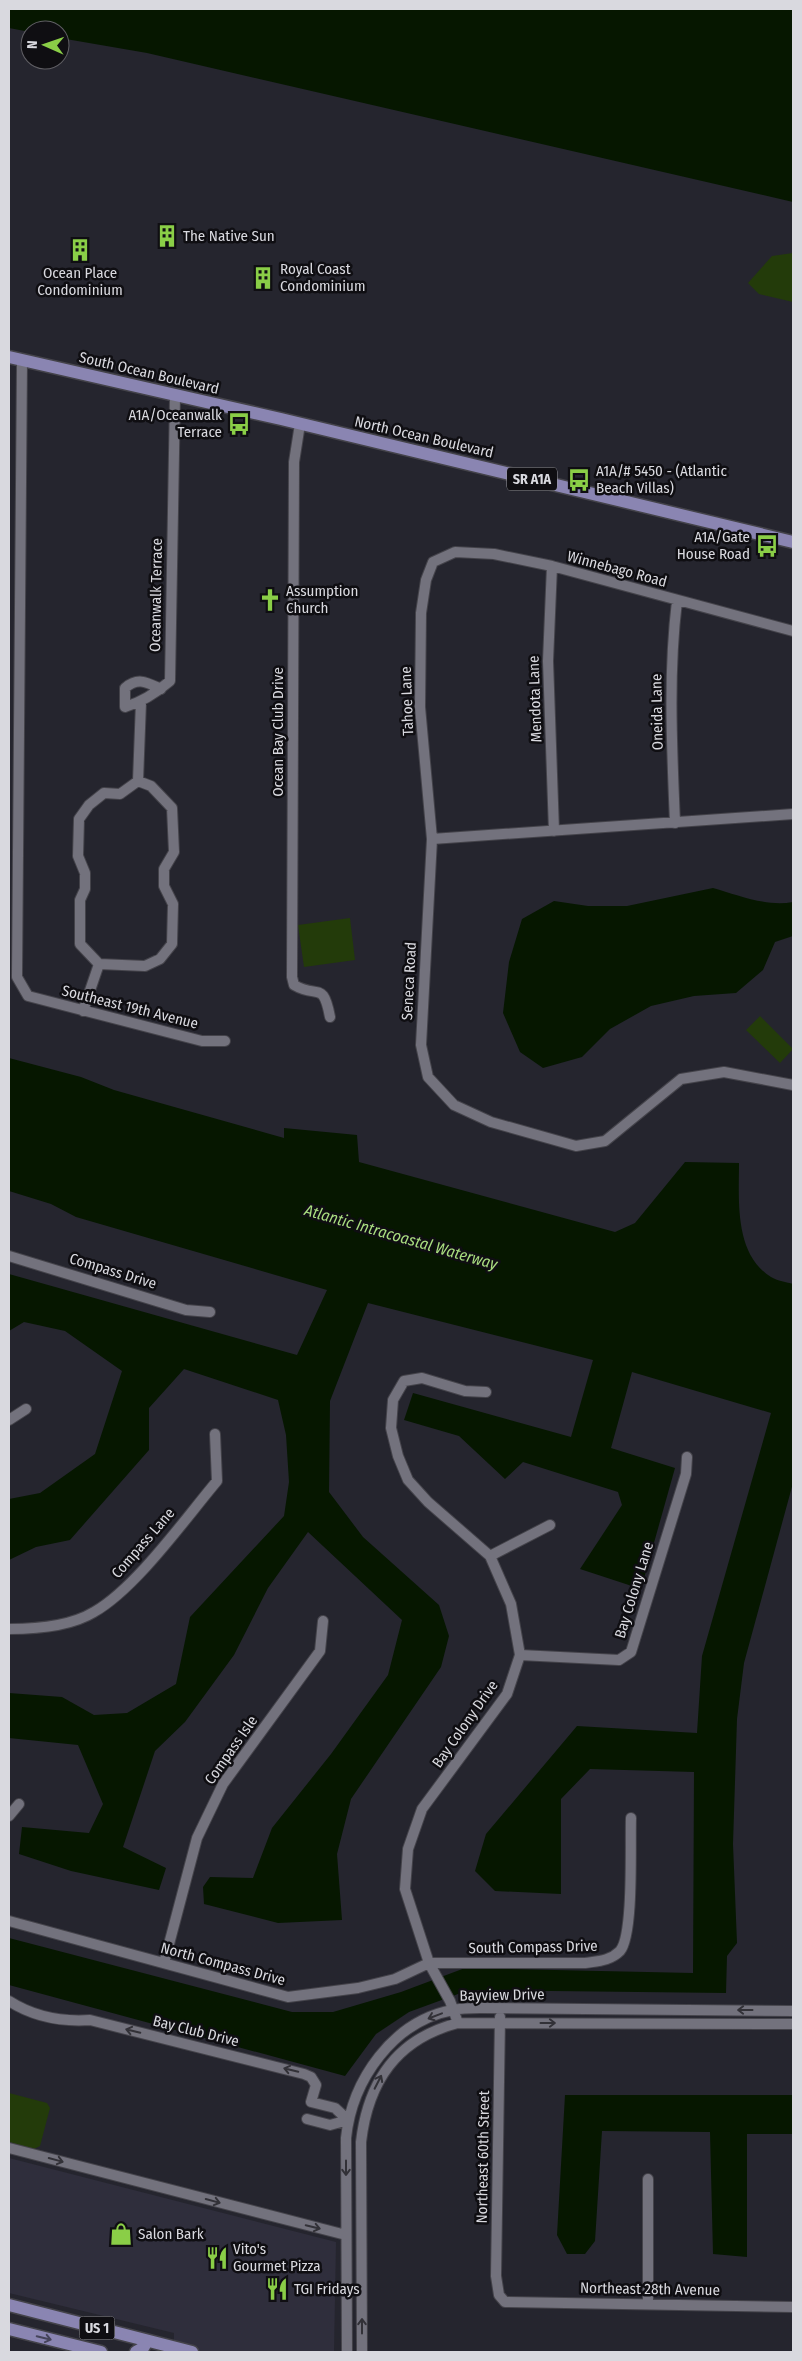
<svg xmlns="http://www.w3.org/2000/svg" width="802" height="2361" font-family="'Fira Sans Condensed',sans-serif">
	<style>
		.built { fill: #2f2e3c }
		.green { fill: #233b0a }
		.water { fill: #061700 }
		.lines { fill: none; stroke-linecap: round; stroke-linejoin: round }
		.minor-casing { stroke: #44434a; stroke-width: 12 }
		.major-casing { stroke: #44434a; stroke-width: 15 }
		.minor { stroke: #73727d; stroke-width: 10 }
		.major { stroke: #8a85b2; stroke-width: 12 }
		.oneway { stroke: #323137 }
		.oneway2 { stroke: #46445a }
		.labels { text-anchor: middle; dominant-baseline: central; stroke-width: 5; stroke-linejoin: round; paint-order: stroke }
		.shield { fill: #0f0e12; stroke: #9c9ca2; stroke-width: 1 }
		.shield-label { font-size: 14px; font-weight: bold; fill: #d9d9df }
		.poi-label { font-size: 15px; fill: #d9d9df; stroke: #0f0e12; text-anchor: start }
		.street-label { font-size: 15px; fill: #d9d9df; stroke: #0f0e12 }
		.water-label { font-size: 16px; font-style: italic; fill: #a9dd80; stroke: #0f0e12 }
	</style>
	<rect width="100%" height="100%" fill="#25252e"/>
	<!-- built -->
	<path class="built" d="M9,2158l327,84 -2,110h-160v-19l-165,-40z"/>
	<!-- green -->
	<path class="green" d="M793,253v49l-34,-8 -11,-11 24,-27z
		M350,918l5,42 -51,7 -6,-42z
		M760,1016l33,33 -13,14 -34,-33z
		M9,2093l38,10 3,5 -10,38 -6,3 -25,-7z"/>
	<!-- water -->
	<path class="water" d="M9,9h784v193l-646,-149 -87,-15v-8h-30v2l-21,-4z
		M713,888c25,7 53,19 80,14v34l-18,6 -12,28 -27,23 -42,3 -43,10 -41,23 -28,28 -39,11 -23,-16 -17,-39 6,-51 13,-43 32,-18 34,5h39z
		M9,1058l72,19 33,13 170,48v-10l73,7 2,27 256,70 20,-9 50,-61 54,1c0,37 -5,91 32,114 6,4 16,5 22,7v199l-49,180 -7,56 -4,125 4,99 -10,13 -1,37 -257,-3 -60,22 -33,22 -31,42 -336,-91v-47l283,74h41l68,-20 64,-24 228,5 1,-201 -104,-3 -29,30v95l-66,-3 -20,-20 11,-37 91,-108 120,7 5,-77 69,-243 -139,-41 -21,76 64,20 -34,121 -61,-20 42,-64 -4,-13 -95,-30 -18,17 -46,-43 -55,-16 9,-27 158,44 22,-77 -225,-57 -38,98 -1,91 34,45 76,68 10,31 -8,31 -90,132 -14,55 5,66 -64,3 -74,-19 -1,-17 7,-10 43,1 19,-50 59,-74 57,-79 14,-55 -94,-88 -40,56 -34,67 -49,67 -30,29 -32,96 43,21 -7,22 -88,-19 -52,-17 3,-27 67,6 14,-29 -25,-59 -69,-7v-45l53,4 32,18 33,-2 49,-29 14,-67 94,-101 5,-34 -3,-47 -8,-35 -94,-31 -35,39v42l-79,90 -34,7 -27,13v-61l31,-6 55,-39 27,-83 -57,-40 -41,-9 -15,9v-57l288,81 30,-65 -251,-73 -25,-13 -42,-13z
		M565,2095h228v39h-46v123l-34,-3 -3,-122 -108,-1 -7,110 -10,13h-18l-10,-19z"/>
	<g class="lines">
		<defs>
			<path id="minor" d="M22,360l-5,617 11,19 174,45h23
				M300,424l-6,38 -2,515 2,8c24,14 29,-5 36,32
				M552,566l-4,95 6,170
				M793,631l-241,-65 -58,-12 -39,-2 -22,10 -7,18 -5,33 -1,94 12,132 -11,206 7,32 26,28 37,17 85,24 29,-5 76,-62 43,-7 69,13
				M161,689c-15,-7 -23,-12 -36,-1v19c17,-5 31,-14 45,-26l5,-285
				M138,781l3,-79
				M675,823c-3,-74 -7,-148 2,-222
				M432,839l361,-25
				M99,964l46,2 15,-7 12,-15 1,-40 -9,-18v-17l10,-17 -2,-44 -21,-22 -13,-5
				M83,1011l16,-47 -19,-20v-44l5,-11v-16l-7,-17 1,-37 10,-14 15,-12 16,1 18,-13
				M9,1256l177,54 24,2
				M9,1420l17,-11
				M490,1556l60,-31
				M9,1629c26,0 62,-3 85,-17 42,-24 91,-93 123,-131l-2,-47
				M520,1655l99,5 12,-8 55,-178 1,-17
				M9,1816l10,-12
				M9,1921l279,76 70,-9 37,-9 34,-16h156c13,-2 25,-2 35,-12 14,-16 10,-108 11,-133
				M164,1963l33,-125 26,-54 97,-133 3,-30
				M9,2001c25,16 51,21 81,19l214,54 7,3 5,8 -5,17 24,6 13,12 -18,5 -23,-6
				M500,2017l-4,259 3,19 6,7 288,5
				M458,2023l-8,-22 -21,-38 -24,-74 3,-40 14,-40 85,-115 13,-39 -9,-51 -21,-48 -62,-54 -20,-22 -10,-24 -7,-28 2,-28 11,-19 18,-3 43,13 21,1
				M9,2148l337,87
				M648,2179v124
				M347,2352l-1,-214c6,-58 47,-117 107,-128 9,-2 18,-2 27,-2l313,3
				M362,2352l-1,-210c7,-60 35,-103 97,-119l335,1"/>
			<path id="major" d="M9,357l272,62 512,123
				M9,2305l183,47
				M9,2329l92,23
				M136,2352l7,-4 4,-7"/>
		</defs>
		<!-- minor casing -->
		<use href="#minor" class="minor-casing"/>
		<!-- major casing -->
		<use href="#major" class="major-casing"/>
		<!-- minor -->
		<use href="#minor" class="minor"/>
		<!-- major -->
		<use href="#major" class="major"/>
	</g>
	<!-- one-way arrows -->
	<defs><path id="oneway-shaft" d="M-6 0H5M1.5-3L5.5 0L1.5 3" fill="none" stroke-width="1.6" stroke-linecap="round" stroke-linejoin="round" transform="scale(1.25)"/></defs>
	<g class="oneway">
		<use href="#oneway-shaft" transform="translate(745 2010) rotate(-180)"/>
		<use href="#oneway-shaft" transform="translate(435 2016) rotate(159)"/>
		<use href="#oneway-shaft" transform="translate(548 2023)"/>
		<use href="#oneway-shaft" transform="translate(133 2031) rotate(-166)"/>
		<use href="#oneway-shaft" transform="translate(291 2070) rotate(-166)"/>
		<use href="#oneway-shaft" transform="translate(378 2082) rotate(-63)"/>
		<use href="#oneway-shaft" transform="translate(56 2160) rotate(15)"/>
		<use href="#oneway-shaft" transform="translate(346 2168) rotate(90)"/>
		<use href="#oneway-shaft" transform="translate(213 2201) rotate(15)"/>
		<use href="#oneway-shaft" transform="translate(313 2227) rotate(14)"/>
		<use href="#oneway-shaft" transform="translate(362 2326) rotate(-90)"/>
	</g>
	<use class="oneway2" href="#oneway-shaft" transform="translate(44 2338) rotate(14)"/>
	<!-- icons -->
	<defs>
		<symbol id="building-bare" viewBox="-9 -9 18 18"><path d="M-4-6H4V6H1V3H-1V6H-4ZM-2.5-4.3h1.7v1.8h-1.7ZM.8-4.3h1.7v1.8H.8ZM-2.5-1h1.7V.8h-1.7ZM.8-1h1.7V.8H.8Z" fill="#8ace47" stroke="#0f0e12" stroke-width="2.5" paint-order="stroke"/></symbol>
		<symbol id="bus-bare" viewBox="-9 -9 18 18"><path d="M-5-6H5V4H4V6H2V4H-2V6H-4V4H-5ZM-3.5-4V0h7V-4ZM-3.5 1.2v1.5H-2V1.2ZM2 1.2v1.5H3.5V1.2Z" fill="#8ace47" stroke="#0f0e12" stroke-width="2.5" paint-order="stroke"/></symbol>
		<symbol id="church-bare" viewBox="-9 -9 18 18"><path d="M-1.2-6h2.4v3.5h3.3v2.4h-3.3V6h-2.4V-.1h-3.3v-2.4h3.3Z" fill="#8ace47" stroke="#0f0e12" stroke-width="2.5" paint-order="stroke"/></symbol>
		<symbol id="shop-bare" viewBox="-9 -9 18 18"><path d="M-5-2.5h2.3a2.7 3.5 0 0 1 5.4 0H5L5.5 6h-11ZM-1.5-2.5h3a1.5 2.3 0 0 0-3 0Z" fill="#8ace47" stroke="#0f0e12" stroke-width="2.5" paint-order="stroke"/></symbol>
		<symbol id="restaurant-bare" viewBox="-9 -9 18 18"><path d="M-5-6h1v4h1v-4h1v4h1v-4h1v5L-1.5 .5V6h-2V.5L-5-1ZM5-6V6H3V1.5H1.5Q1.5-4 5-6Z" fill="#8ace47" stroke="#0f0e12" stroke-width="2.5" paint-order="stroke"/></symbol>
	</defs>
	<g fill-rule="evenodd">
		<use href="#building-bare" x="151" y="220" width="32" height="32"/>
		<use href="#building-bare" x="64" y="234" width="32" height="32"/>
		<use href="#building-bare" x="247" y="262" width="32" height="32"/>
		<use href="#bus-bare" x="223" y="408" width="32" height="32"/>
		<use href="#bus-bare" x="563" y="464" width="32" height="32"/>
		<use href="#bus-bare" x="751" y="530" width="32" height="32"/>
		<use href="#church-bare" x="254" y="584" width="32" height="32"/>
		<use href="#shop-bare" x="105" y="2218" width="32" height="32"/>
		<use href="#restaurant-bare" x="201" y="2242" width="32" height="32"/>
		<use href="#restaurant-bare" x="261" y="2273" width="32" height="32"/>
	</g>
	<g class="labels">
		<!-- shield labels -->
		<g class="shield">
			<rect x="507" y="467.5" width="50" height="23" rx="4"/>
			<rect x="79.5" y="2316.5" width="35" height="23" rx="4"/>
		</g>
		<g class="shield-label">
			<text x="532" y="479">SR A1A</text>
			<text x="97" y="2328">US 1</text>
		</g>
		<!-- poi labels -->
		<g class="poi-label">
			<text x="183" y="236">The Native Sun</text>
			<text x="280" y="269">Royal Coast<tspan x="280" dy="17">Condominium</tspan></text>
			<text x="80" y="273" text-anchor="middle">Ocean Place<tspan x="80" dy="17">Condominium</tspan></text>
			<text x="222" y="415" text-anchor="end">A1A/Oceanwalk<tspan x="222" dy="17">Terrace</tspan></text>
			<text x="596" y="471">A1A/# 5450 - (Atlantic<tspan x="596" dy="17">Beach Villas)</tspan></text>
			<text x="750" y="537" text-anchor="end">A1A/Gate<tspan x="750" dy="17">House Road</tspan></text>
			<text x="286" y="591">Assumption<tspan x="286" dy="17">Church</tspan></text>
			<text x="138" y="2234">Salon Bark</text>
			<text x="233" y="2249">Vito's<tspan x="233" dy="17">Gourmet Pizza</tspan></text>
			<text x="294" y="2289">TGI Fridays</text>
		</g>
		<!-- street labels -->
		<g class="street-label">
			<text transform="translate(149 373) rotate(13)">South Ocean Boulevard</text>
			<text transform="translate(424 437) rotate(13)">North Ocean Boulevard</text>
			<text transform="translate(617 569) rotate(15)">Winnebago Road</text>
			<text transform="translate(156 595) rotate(-89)">Oceanwalk Terrace</text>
			<text transform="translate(535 699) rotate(-92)">Mendota Lane</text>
			<text transform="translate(407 701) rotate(-92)">Tahoe Lane</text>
			<text transform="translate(657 712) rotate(-91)">Oneida Lane</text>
			<text transform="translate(278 732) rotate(-90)">Ocean Bay Club Drive</text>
			<text transform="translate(409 981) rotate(-87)">Seneca Road</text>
			<text transform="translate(130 1007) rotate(14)">Southeast 19th Avenue</text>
			<text transform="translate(113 1271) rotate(17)">Compass Drive</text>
			<text transform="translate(143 1543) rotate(-49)">Compass Lane</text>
			<text transform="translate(634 1590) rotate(-73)">Bay Colony Lane</text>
			<text transform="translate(465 1724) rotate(-55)">Bay Colony Drive</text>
			<text transform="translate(231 1750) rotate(-55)">Compass Isle</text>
			<text transform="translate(533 1947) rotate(-1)">South Compass Drive</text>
			<text transform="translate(223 1964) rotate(15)">North Compass Drive</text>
			<text transform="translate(502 1995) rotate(-1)">Bayview Drive</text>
			<text transform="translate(196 2031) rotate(14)">Bay Club Drive</text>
			<text transform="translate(483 2157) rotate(-89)">Northeast 60th Street</text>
			<text transform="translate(650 2289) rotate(1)">Northeast 28th Avenue</text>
		</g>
		<!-- water labels -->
		<g class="water-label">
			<text transform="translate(401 1237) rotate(16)">Atlantic Intracoastal Waterway</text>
		</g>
	</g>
	<!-- border -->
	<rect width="802" height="2361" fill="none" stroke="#d9d9df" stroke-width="20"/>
	<!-- north arrow -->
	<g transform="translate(45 45) rotate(272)"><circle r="24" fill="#0f0e12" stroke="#605f64"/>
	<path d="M0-4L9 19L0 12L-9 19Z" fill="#8ace47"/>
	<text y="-8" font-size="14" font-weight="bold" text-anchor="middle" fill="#d9d9df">N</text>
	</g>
</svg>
